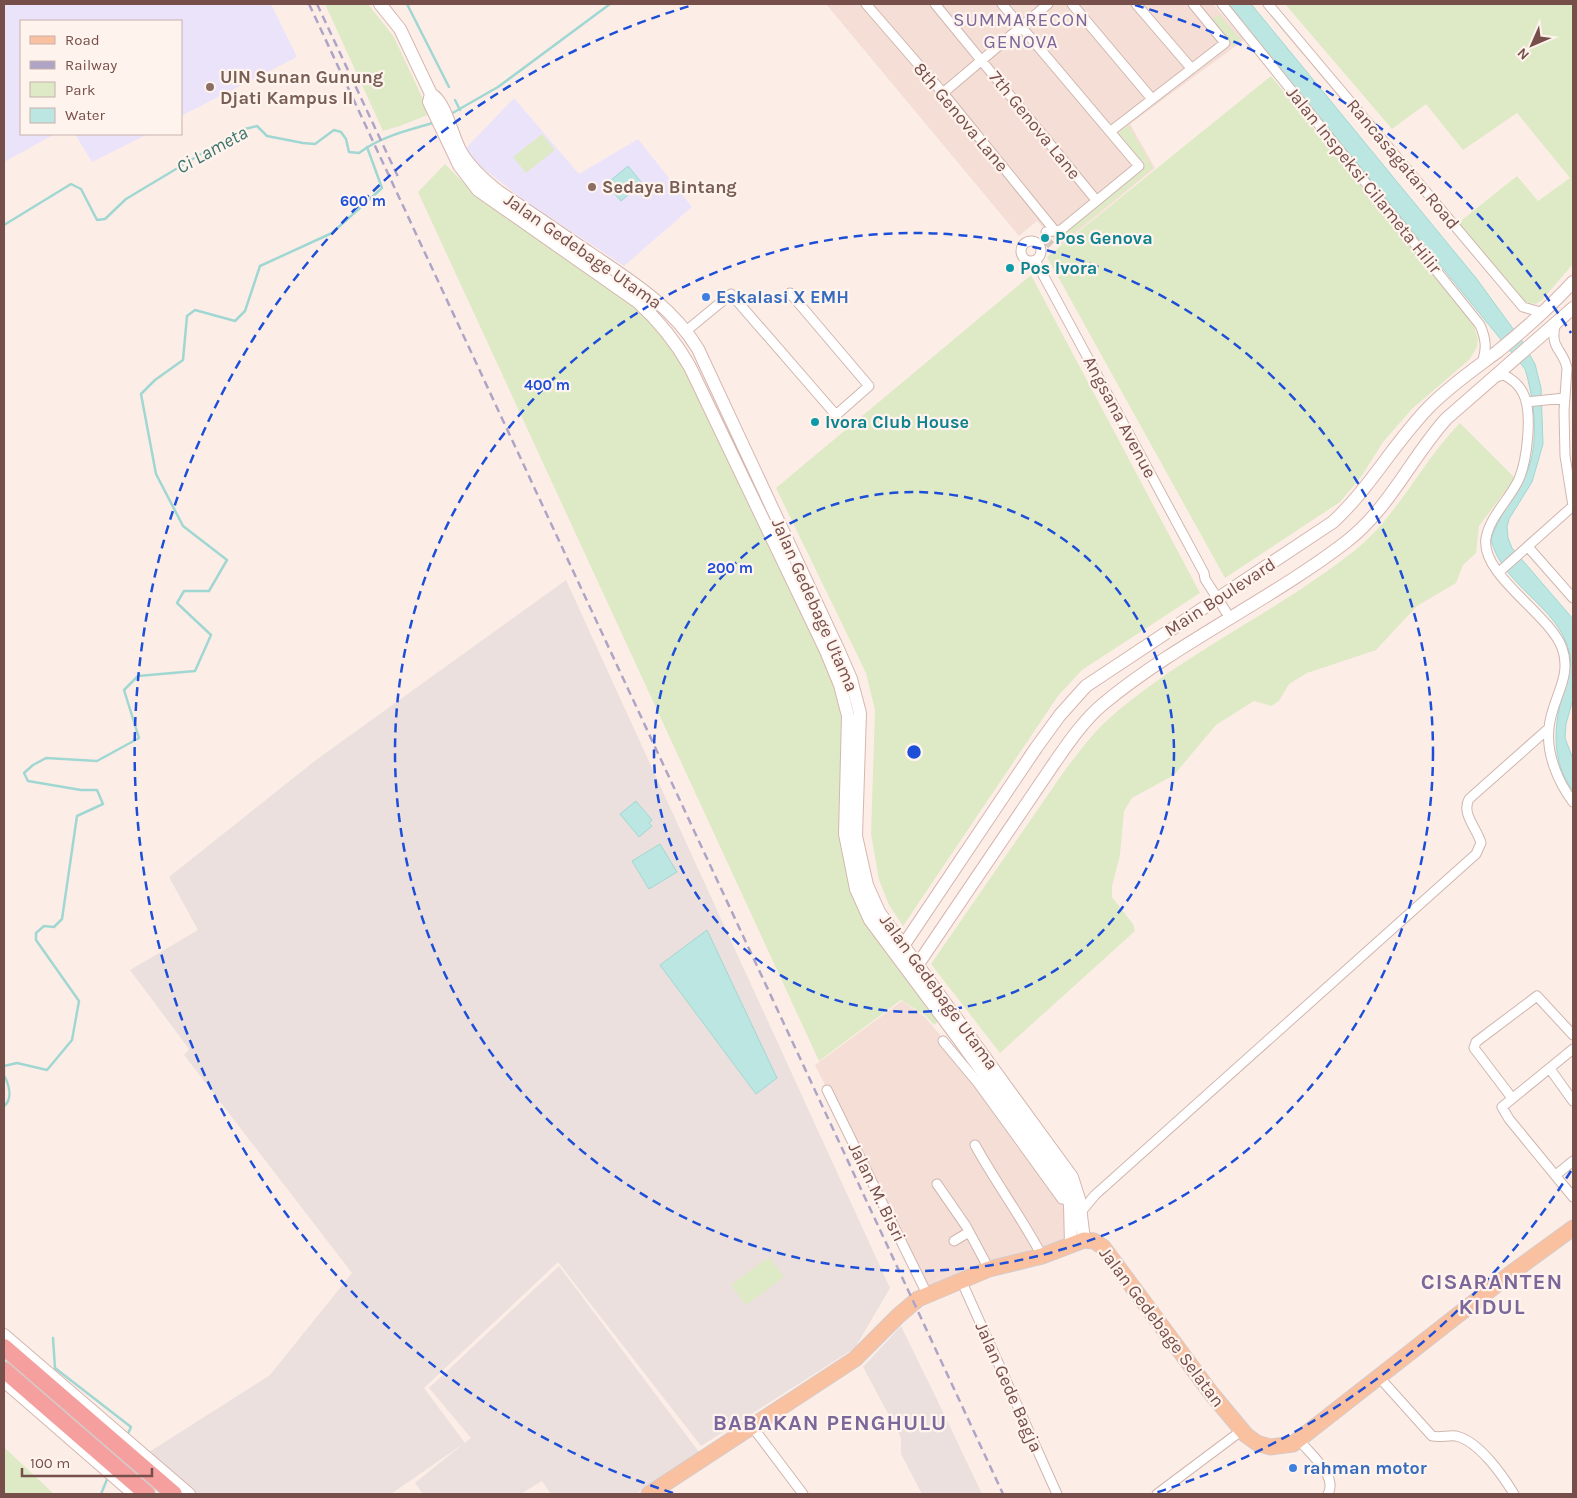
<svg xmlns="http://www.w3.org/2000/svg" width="1577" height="1498" font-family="Karla,sans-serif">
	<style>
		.residential { fill: #f4ded5 }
		.industrial { fill: #ebe0dd }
		.education { fill: #ebe3f9 }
		.green { fill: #deeac5 }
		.water { fill: #bbe6e1; stroke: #a1d7d2 }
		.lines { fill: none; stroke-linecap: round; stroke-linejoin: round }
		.stream { stroke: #a1d7d2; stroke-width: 2.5 }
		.street-tunnel { stroke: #dac6c0; stroke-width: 9; stroke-dasharray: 9 4.5; stroke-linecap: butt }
		.street-casing { stroke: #d0b6af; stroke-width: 11 }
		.secondary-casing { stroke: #d6b6af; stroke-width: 14 }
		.primary-casing { stroke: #d6cac9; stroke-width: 17 }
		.highway-casing { stroke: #d6cac9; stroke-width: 18 }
		.street { stroke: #fff; stroke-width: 9 }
		.secondary { stroke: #fff; stroke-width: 12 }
		.primary { stroke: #f9c1a0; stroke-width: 15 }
		.highway { stroke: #f59f9f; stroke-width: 16 }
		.rail { stroke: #aea5c6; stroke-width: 2.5; stroke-dasharray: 8 5; stroke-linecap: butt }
		.ring { fill: none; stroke: #1d4ed8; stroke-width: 2.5; stroke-dasharray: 9 6 }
		.education-dot { fill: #8d6e63; stroke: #fff3ed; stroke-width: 2 }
		.culture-dot { fill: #0f9aa8; stroke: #fff3ed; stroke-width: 2 }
		.shop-dot { fill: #3f7fe0; stroke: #fff3ed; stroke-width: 2 }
		.labels { text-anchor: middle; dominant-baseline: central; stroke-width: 4.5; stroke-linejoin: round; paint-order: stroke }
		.education-label { font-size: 18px; font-weight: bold; fill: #785e54; stroke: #fff3ed; text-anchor: start }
		.street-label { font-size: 18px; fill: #764f4b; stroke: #fff3ed }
		.culture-label { font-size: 18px; font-weight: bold; fill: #0d838f; stroke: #fff3ed; text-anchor: start }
		.shop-label { font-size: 18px; font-weight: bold; fill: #366cbe; stroke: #fff3ed; text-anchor: start }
		.neighbourhood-label { font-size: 19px; letter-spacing: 1px; fill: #7b6799; stroke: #fff3ed }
		.water-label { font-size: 19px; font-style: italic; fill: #3c746e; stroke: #fff3ed }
		.district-label { font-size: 22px; font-weight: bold; letter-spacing: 1px; fill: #7b6799; stroke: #fff3ed }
		.centre { fill: #1d4ed8; stroke: #fff3ed; stroke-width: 2.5 }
		.ring-label { font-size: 15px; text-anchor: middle; font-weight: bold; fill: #1d4ed8; stroke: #fff3ed; stroke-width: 4.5; stroke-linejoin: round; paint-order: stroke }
	</style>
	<rect width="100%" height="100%" fill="#fceee7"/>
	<!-- residential -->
	<path class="residential" d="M826,4h387l31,36 -114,84 25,44 -95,78 -23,-25 -18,15z
		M902,1001l23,16 55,66 85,118v35l-3,7 -135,47 -112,-225z"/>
	<!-- industrial -->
	<path class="industrial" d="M566,580l324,708 -35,60 -154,98 -143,-184 -134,126 41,55 6,-5 -42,-50 130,-122 140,186 -63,42h-85l-9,-13 -21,13h-98l-8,-11 48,-39 -72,50h-198l-47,-40 124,-79 82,-102 -168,-218 5,-6 -59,-79 68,-40 -29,-53 147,-117z
		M901,1326l42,86 39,82h-60l-21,-40v-16l-38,-71z"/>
	<!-- education -->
	<path class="education" d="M4,4h267l26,53 -116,59v-95h-160v113h34l-51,28z
		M514,98l65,76 59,-35 54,68 -68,59 -99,-65 -45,-35 -14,-18z
		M75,134h73l-56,28z"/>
	<!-- green -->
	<path class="green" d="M325,4h43l26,33 36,77 -30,12 -17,5z
		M1285,4h288v260l-31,36 -6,4 -13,-2 -65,-79 59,-47 21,25 32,-23 -53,-65 -54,37 -37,-46 -34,25z
		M1219,15l22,25 -8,6 -22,-26z
		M1271,76l202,247 5,16 -1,8 -7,12 -58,50 -29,33 -22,35 -21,25 -115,76 -178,-321z
		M1128,125l20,34 -6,5 -24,-31z
		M542,134l13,16 -29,23 -13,-16z
		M1149,160l4,8 -93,76 -3,-4 5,-7z
		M445,164l29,29 162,113 38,42 162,338 7,30 -3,118 99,187 -5,4 -8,-9 -25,-16 -82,61 -401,-869z
		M1031,275l169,318 -118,77 -24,26 -155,230 -14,-21 -10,-25 -8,-46 4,-124 -9,-37 -90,-185z
		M1460,423l55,55 -36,48 -3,27 -13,12 -7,18 -39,23 -41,44 -69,23 -18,11 -10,17 -8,5 -17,-5 -38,24 -42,50 -42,23 -8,13 -4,44 -8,31v11l21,27 2,7 -135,122 -69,-89 134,-194c15,-19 29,-39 47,-54 74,-64 165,-104 242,-165 44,-35 66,-87 106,-128z
		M769,1257l15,20 -38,28 -15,-20z
		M4,1447l3,3 47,44h-50z"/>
	<!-- water -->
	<path class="water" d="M1227,4h24l225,274 46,63 13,23 6,24 2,56 -11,38 -23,37 -2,8 1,11 4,10 61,71v80l-7,25 -1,14 8,21v32c-23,-31 -19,-67 -9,-102 3,-12 9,-26 5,-38 -11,-45 -68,-66 -78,-112 7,-21 20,-37 31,-57 19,-31 13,-80 3,-113z
		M628,166l14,17 -21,18 -15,-17z
		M636,801l16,19 -3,3 3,3 -13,11 -19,-23z
		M660,844l17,28 -28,17 -17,-28z
		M707,930l70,148 -21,16 -96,-129z"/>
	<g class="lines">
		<!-- stream -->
		<path class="stream" d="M407,4l42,83
			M455,100l5,10
			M449,115l49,-28 112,-83
			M4,225l67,-41 10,5 16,31 8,-1 21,-20 115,-69 16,-4 10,10 36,7 12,1 19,-14 7,2 5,7 3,13 10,1c21,-16 49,-23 74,-30
			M4,1073v-7l13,-3 30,7 25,-30 7,-39 -43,-61v-7l8,-7 10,1 8,-8 15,-103 26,-12 -6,-14h-16l-53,-9 -4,-8 9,-8 13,-7 51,3 42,-23 -15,-48 14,-14 57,-5 16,-36 -34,-32 7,-12h25l18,-31 -44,-34 -27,-52 -15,-80 14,-14 28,-20 4,-44 8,-6 40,11 10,-10 15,-45 72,-33 50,-45 -15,-41
			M4,1075c5,10 9,24 0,31
			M53,1338l2,30 76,59 -4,9
			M101,1494l7,-17"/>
		<!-- street-tunnel -->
		<path class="street-tunnel" d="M1045,245l6,-6"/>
		<defs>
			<path id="street" d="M866,4l77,89 112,138
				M935,4l161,196
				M1002,4l137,162 -78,64 -15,2
				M1072,4l80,95
				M1136,4l55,64
				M1222,4l258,321c6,14 7,23 2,38
				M1268,4l255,303 21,6
				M943,93l105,-89
				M1111,131l114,-88 -32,-39
				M1021 251a10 10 0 1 1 20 0a10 10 0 1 1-20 0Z
				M1035,260l169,313 1,6 25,39
				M686,331l45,-37 105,121 33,-29 -79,-93
				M1494,377l10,-2c8,4 15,10 19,18 10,19 4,67 -4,86 -9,20 -29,37 -33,59 -6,37 64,76 76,110 11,29 -11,52 -13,80 -3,26 9,54 24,74
				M1526,402l39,-4
				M1529,548l44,50
				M1499,572l74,-66 -8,-50 -1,-45 3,-43c-4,-19 -17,-19 -12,-42
				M943,1041l35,42 84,116
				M1573,1049l-71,58 7,12 64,78
				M1550,1069l23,32
				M827,1090l100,204
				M1512,1098l-38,-50 2,-6 61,-46 36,39
				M975,1145c21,38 47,73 67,111
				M1556,1175l17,-14
				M937,1184l29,42 23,43
				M1080,1213l15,-18 381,-341 5,-11c-4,-15 -20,-29 -12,-44l80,-71
				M954,1241l15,-9
				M961,1280l96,214
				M1379,1377l53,59c8,2 16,-1 24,0 23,5 47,40 58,58
				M751,1425l52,69
				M1300,1441c10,13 38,35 28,53
				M1157,1494l84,-63"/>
			<path id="secondary" d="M380,4l20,25 31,65c15,8 21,43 30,58 9,16 24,29 38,40 31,20 61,41 92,62 40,27 82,53 107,95l140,300 13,30 9,34 -4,123 11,49 12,27 193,265 7,22 5,41
				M431,94l-2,8 30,63 19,25 160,112c22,20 38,40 52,65l136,284 14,34 8,31 -3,118 11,55 14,31 85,114 106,147 9,23 1,41
				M901,949l135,-201 24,-33 26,-29 247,-164c38,-35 62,-81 98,-117 20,-20 43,-36 66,-53 27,-22 52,-44 76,-70
				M914,970l141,-208c14,-20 29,-42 48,-58 75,-62 166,-103 243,-162 43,-33 65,-84 100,-123l127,-111
				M4,1335l185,159
				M4,1381l130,113"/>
			<path id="primary" d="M649,1494l206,-135 43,-43 20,-17 71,-30 53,-13 42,-16 10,1 9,6 108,146 35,42 11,8 13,4 23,-3 221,-173 59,-43"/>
			<path id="highway" d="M4,1347l170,147
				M4,1370l143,124"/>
		</defs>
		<!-- street casing -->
		<use href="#street" class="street-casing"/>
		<!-- secondary casing -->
		<use href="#secondary" class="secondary-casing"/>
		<!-- primary casing -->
		<use href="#primary" class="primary-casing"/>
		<!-- highway casing -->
		<use href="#highway" class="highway-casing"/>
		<!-- street -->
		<use href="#street" class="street"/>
		<!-- secondary -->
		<use href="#secondary" class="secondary"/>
		<!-- primary -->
		<use href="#primary" class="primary"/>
		<!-- highway -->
		<use href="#highway" class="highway"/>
		<!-- rail -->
		<path class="rail" d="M309,4l694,1490
			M317,4l82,175"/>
	</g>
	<!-- distance rings -->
	<g class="ring">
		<circle cx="914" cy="752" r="260"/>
		<circle cx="914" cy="752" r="519"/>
		<path d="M1571 1171A779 779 0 0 1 1155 1493M673 1493A779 779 0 0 1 693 5M1135 5A779 779 0 0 1 1571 333"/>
	</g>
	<!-- markers -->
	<g class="education-dot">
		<circle cx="210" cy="87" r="5"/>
		<circle cx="592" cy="187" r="5"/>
	</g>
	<g class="culture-dot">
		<circle cx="1045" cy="238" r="5"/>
		<circle cx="1010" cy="268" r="5"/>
		<circle cx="815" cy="422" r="5"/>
	</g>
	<g class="shop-dot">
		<circle cx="706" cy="297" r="5"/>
		<circle cx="1293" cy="1468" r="5"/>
	</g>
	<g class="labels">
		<!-- education labels -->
		<g class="education-label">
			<text x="220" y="77">UIN Sunan Gunung<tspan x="220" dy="21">Djati Kampus II</tspan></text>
			<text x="602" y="187">Sedaya Bintang</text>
		</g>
		<!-- street labels -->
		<g class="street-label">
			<text transform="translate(961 117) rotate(50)">8th Genova Lane</text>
			<text transform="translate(1035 125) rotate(51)">7th Genova Lane</text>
			<text transform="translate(1403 164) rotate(50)">Rancasagatan Road</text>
			<text transform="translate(1364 180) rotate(51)">Jalan Inspeksi Cilameta Hilir</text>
			<text transform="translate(583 251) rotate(35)">Jalan Gedebage Utama</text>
			<text transform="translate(1120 417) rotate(62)">Angsana Avenue</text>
			<text transform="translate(1220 597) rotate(-33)">Main Boulevard</text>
			<text transform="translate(815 605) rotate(66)">Jalan Gedebage Utama</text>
			<text transform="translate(939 992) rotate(54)">Jalan Gedebage Utama</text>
			<text transform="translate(877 1192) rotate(64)">Jalan M. Bisri</text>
			<text transform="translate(1162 1327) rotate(53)">Jalan Gedebage Selatan</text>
			<text transform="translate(1009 1387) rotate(66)">Jalan Gede Bagja</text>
		</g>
		<!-- culture labels -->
		<g class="culture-label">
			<text x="1055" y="238">Pos Genova</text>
			<text x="1020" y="268">Pos Ivora</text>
			<text x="825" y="422">Ivora Club House</text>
		</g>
		<!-- shop labels -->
		<g class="shop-label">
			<text x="716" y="297">Eskalasi X EMH</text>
			<text x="1303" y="1468">rahman motor</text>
		</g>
		<!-- neighbourhood labels -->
		<g class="neighbourhood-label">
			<text x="1021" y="20">SUMMARECON<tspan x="1021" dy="22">GENOVA</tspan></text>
		</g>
		<!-- water labels -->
		<g class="water-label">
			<text transform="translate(212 150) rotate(-29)">Ci Lameta</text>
		</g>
		<!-- district labels -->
		<g class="district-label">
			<text x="1492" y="1282">CISARANTEN<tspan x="1492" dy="25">KIDUL</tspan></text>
			<text x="830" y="1423">BABAKAN PENGHULU</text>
		</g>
	</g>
	<circle cx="914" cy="752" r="8" class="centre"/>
	<g class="ring-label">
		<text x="363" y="206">600 m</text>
		<text x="547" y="390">400 m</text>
		<text x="730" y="573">200 m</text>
	</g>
	<!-- border -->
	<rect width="1577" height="1498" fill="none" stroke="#764f4b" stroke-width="10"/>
	<!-- legend -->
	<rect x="20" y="20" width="162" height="115" fill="#fff3ed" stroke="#c8b1ac"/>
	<rect x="30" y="36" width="25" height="8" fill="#f9c1a0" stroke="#c8b1ac"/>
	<text x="65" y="45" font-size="15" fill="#764f4b">Road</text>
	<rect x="30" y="61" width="25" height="8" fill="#aea5c6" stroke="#c8b1ac"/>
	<text x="65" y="70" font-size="15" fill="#764f4b">Railway</text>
	<rect x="30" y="82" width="25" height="15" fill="#deeac5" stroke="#c8b1ac"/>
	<text x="65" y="95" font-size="15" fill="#764f4b">Park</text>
	<rect x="30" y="108" width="25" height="15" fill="#bbe6e1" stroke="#c8b1ac"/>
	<text x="65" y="120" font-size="15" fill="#764f4b">Water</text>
	<!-- north arrow -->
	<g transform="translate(1532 45) rotate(225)" stroke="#fff3ed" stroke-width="4" paint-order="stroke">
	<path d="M0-4L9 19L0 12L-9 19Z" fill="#764f4b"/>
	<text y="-8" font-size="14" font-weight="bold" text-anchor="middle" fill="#764f4b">N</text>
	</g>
	<!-- scale -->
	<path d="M22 1468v8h130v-8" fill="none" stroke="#764f4b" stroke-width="2.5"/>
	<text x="30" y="1468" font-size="15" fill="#764f4b" stroke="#fff3ed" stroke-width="4" paint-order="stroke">100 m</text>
</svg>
